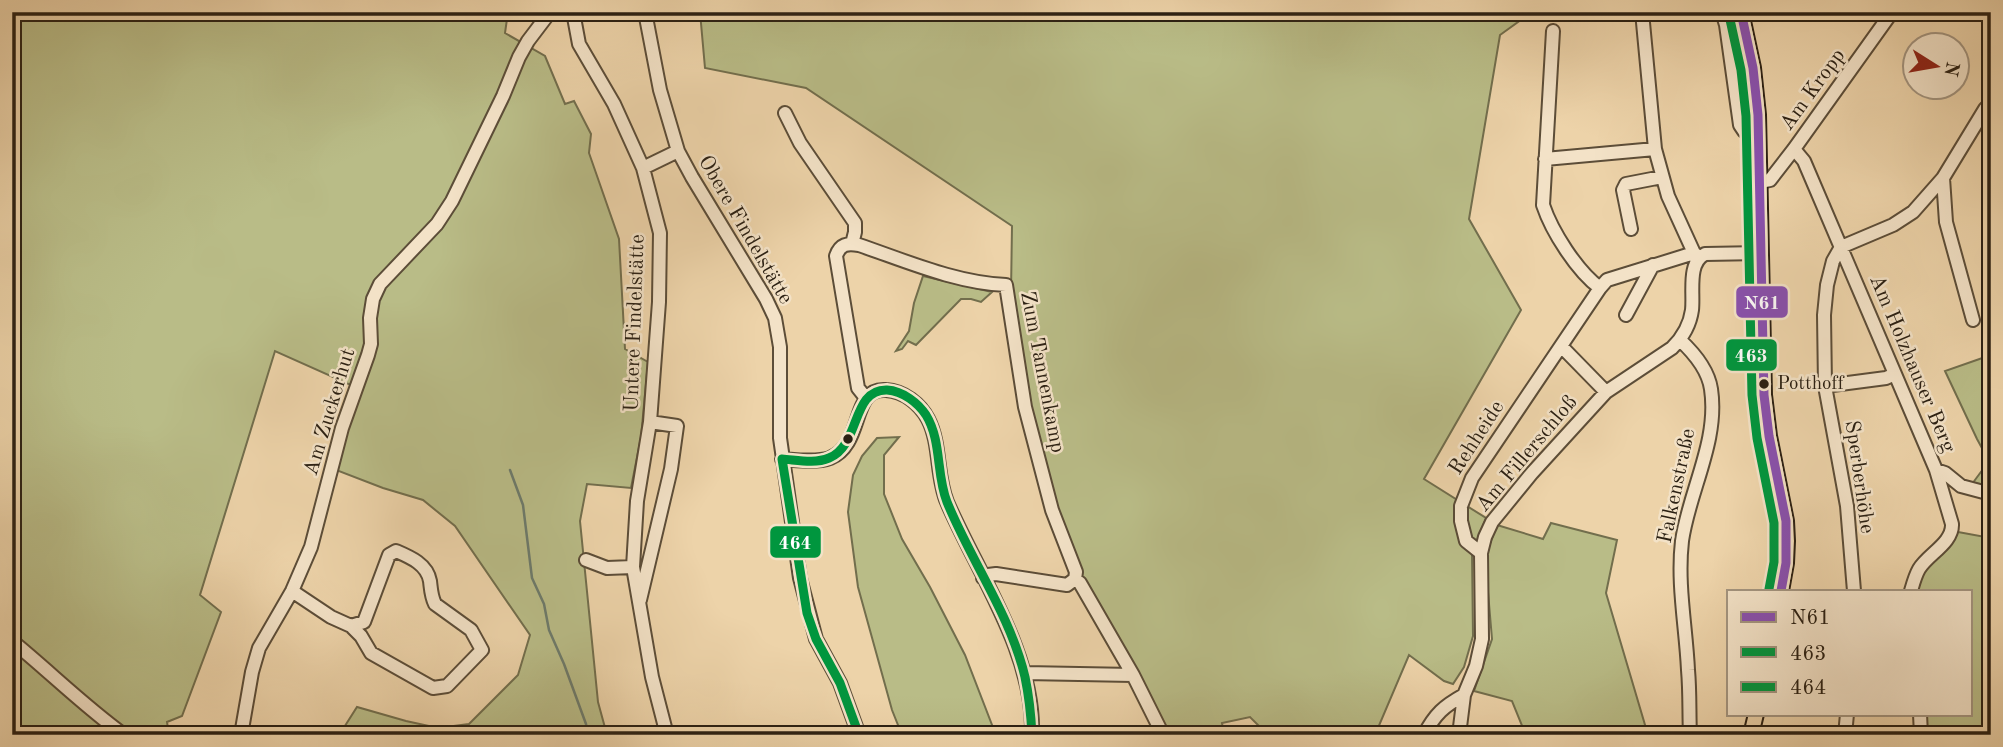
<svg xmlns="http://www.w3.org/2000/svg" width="2003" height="747" font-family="'Old Standard TT',serif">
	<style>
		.green { fill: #b9bc87; stroke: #726e4d; stroke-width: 2 }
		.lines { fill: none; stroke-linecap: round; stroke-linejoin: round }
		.stream { stroke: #6d7b6c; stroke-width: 2.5 }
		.minor-casing { stroke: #5c4d38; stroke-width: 16 }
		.major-casing { stroke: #2b2013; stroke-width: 18 }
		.minor { stroke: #f3e2c7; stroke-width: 12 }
		.major { stroke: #edd3a9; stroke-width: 14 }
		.bus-1-casing { stroke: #f3e2c7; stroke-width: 14 }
		.bus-2-casing { stroke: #f3e2c7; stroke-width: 14 }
		.bus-3-casing { stroke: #f3e2c7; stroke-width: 14 }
		.bus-1 { stroke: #8951ae; stroke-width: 9 }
		.bus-2 { stroke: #00963e; stroke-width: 9 }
		.bus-3 { stroke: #00963e; stroke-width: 9 }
		.bus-dot { fill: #2b2013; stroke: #f3e2c7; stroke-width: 2.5 }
		.labels { text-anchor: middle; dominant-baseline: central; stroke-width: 5; stroke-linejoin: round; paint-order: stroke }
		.bus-label { font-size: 19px; fill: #2b2013; stroke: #f3e2c7; text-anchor: start }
		.street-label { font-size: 21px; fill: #2b2013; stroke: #f3e2c7 }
		.line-badge { stroke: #f3e2c7; stroke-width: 2.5 }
		.badge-label { font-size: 19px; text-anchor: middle; font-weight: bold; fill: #fff }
	</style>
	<rect width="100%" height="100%" fill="#edd3a9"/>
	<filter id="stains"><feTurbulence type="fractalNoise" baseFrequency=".00286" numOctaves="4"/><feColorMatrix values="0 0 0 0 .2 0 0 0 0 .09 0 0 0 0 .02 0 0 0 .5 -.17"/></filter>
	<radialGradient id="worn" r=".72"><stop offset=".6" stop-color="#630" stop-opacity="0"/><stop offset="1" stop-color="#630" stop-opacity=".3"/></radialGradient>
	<!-- green -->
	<path class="green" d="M12,12h496l-3,21 40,23 20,48 9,-3 17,33 -2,19 30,86 6,110 23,13 -7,75 -10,51 -44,-4 -7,37 18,181 9,33h-257l-7,-6 14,-22 49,14 32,7 31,-4 49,-49 12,-40 -75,-109 -32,-26 -40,-12 -47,-18 24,-81 -85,-38 -75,244 21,17 -39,104 -15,6 2,13h-157z
		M700,12h832l-32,23 -31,184 52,91 -97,169 62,39 -14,35 1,83 -9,31 -11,17 -9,-3 -35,-26 -34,80h-107l-18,-18 -28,6 2,12h-57l-83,-154 -25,-67 -20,-67 -16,-73 -12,-82 1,-66 -206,-138 -101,-20z
		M1727,12h5c10,37 13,74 16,111l-3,1 -12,-92z
		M923,276l69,16 -11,10 -10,-3h-10l-45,46 -8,-4 -6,8 -6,2 13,-20 5,-28z
		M1991,355v133l-19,-4 17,-23 -12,-22 -32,-68z
		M899,437l-15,18v39l18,45 28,48 35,68 29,75 5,5h-97l-10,-25 -34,-123 -10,-75 5,-37 9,-19 15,-18z
		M1551,523l66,17 -11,53 42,142h-127l2,-7 -11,-27 -38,-10 18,-52 -7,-82 12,-32 46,14z
		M1958,532l33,6v197h-63l-2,-21h44v-123h-51c-2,-27 27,-39 39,-59z"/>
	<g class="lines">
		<!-- stream -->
		<path class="stream" d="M510,470l13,35 9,73 12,26 5,26 15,34 22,60 2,11"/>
		<defs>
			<path id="minor" d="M573,12l6,32 35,60 29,64 17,65 -1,69 -9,120 -13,79 -4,66 19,110 15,58
				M645,12l15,78 18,61 14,26 74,122 9,19 5,29v91l20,140 16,61 24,44 19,52
				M1642,12l13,137 13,47 26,57 5,4
				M1722,12l4,13 14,100 4,6 15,10
				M785,113l15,30 55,80v9l-3,12
				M1794,149l10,12 132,309 16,54c1,19 -24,30 -33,45 -4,7 -6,15 -8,22
				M1545,159l110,-10
				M643,168l35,-17
				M1943,178l3,44 27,98
				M1760,182l10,-2 24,-31 98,-137
				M1631,229l-8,-39 3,-6 36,-7
				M1600,288l7,-8 87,-27
				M1626,315l27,-50
				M1680,340c14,13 28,29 31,49 8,52 -22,102 -29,152 -5,43 4,86 6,129 2,22 1,43 2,65
				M1561,346l45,46
				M1825,386l61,-8 9,-4
				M866,398l-8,-10 -22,-132c4,-12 11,-13 23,-11 47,16 97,38 147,40l19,122 27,103 24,62 -1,7 5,4 53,92 30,60
				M782,459c15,1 34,4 48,-1 35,-14 20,-71 56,-68 18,1 34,14 42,29 13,25 8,57 19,83 31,72 88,152 85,233
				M1936,470l9,3 16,13 30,8
				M1481,553l-15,-12 -5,-20v-15l11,-28 128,-190c-23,-17 -48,-56 -57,-83l10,-174
				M586,560l21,8 26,-1
				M983,578l5,-3 8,-1 71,11 8,-6
				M292,591l39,26 20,9 13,-4 25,-67 7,-4c14,6 31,13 34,30 1,8 1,15 5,23l36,26 11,20 -35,36 -14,2 -62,-35 -10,-17 -10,-10
				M1854,591l-7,-85 -22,-120 -1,-71 3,-30 6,-24 8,-14 52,-22 20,-13 30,-34 42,-69 6,-6
				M640,600l31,-131 6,-43 -27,-4
				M12,641c38,31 72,65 112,94
				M1025,673l108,2
				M1920,714l1,21
				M241,735l11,-63 7,-24 33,-57 19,-44 31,-119 26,-73 3,-11 -1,-26 3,-19 7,-15 57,-60 15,-23 51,-105 16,-39 9,-16 22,-29
				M1424,735c11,-21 20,-29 40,-40
				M1459,735l5,-40 12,-29 6,-27 -1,-86 4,-16 7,-15 40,-49 74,-81 66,-44c10,-10 18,-23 20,-38 2,-17 -5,-47 13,-56l56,-1
				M1845,735l2,-21"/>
			<path id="major" d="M1741,12l12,56 5,47 6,280 5,41 17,85 1,20 -1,22 -5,28
				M1751,735l5,-21"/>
		</defs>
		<!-- minor casing -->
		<use href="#minor" class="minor-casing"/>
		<!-- major casing -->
		<use href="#major" class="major-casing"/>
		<!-- minor -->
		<use href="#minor" class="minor"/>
		<!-- major -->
		<use href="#major" class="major"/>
		<defs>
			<path id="bus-1" d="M1741,12l12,56 5,47 6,280 5,41 17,85v42l-5,28"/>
			<path id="bus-2" d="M1729,15l12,55 5,46 6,279 5,43 17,85v39l-5,27"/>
			<path id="bus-3" d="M859,735l-19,-52 -24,-44 -9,-26 -25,-154c15,1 33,5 47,-1 32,-13 22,-69 58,-68 16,1 31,13 39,25 16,26 10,60 21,87 24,59 63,112 78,175 4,19 6,38 7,58"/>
		</defs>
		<!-- bus-1 casing -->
		<use href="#bus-1" class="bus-1-casing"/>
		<!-- bus-2 casing -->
		<use href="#bus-2" class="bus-2-casing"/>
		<!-- bus-3 casing -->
		<use href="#bus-3" class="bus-3-casing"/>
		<!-- bus-1 -->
		<use href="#bus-1" class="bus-1"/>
		<!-- bus-2 -->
		<use href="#bus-2" class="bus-2"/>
		<!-- bus-3 -->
		<use href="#bus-3" class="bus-3"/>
	</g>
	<!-- markers -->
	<g class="bus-dot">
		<circle cx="1764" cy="384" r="6"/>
		<circle cx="848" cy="439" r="6"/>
	</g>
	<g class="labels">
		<!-- bus labels -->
		<g class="bus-label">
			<text x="1777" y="384">Potthoff</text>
		</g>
		<!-- street labels -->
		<g class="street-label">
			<text transform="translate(1813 90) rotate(-54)">Am Kropp</text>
			<text transform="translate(745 230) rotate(60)">Obere Findelstätte</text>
			<text transform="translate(635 323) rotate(-88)">Untere Findelstätte</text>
			<text transform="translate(1912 364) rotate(67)">Am Holzhauser Berg</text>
			<text transform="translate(1042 372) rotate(79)">Zum Tannenkamp</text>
			<text transform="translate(330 412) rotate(-73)">Am Zuckerhut</text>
			<text transform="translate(1477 438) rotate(-57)">Rehheide</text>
			<text transform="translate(1527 454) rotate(-50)">Am Fillerschloß</text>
			<text transform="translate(1859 477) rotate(82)">Sperberhöhe</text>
			<text transform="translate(1677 486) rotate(-78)">Falkenstraße</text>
		</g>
	</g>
	<g class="line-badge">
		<rect x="1735" y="285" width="54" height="34" rx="7" fill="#8951ae"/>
		<rect x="1725" y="338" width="53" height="34" rx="7" fill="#00963e"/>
		<rect x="769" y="525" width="53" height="34" rx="7" fill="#00963e"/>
	</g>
	<g class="badge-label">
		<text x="1762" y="309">N61</text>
		<text x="1751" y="362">463</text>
		<text x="795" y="549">464</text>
	</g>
	<!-- margin -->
	<rect width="2003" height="747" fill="none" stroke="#edd3a9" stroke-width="42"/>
	<rect x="14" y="14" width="1975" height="719" fill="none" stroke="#2b2013" stroke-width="3.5"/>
	<rect x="21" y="21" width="1961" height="705" fill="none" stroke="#2b2013" stroke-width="2"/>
	<!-- legend -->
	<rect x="1727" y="590" width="245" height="126" fill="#f3e2c7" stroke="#a3947f" stroke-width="2"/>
	<rect x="1741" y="612" width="35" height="10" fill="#8951ae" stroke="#a3947f" stroke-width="2"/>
	<text x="1790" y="624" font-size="21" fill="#2b2013">N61</text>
	<rect x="1741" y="647" width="35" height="10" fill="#00963e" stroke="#a3947f" stroke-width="2"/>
	<text x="1790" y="660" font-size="21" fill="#2b2013">463</text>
	<rect x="1741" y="682" width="35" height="10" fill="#00963e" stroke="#a3947f" stroke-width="2"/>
	<text x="1790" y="694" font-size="21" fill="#2b2013">464</text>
	<!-- north arrow -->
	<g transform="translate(1936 66) rotate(101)"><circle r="33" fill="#f3e2c7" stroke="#a3947f" stroke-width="2"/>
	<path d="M0-5L12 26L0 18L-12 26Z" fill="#8f2418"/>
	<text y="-10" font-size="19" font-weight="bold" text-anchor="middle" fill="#2b2013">N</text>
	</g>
	<rect width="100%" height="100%" filter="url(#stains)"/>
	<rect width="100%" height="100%" fill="url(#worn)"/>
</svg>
